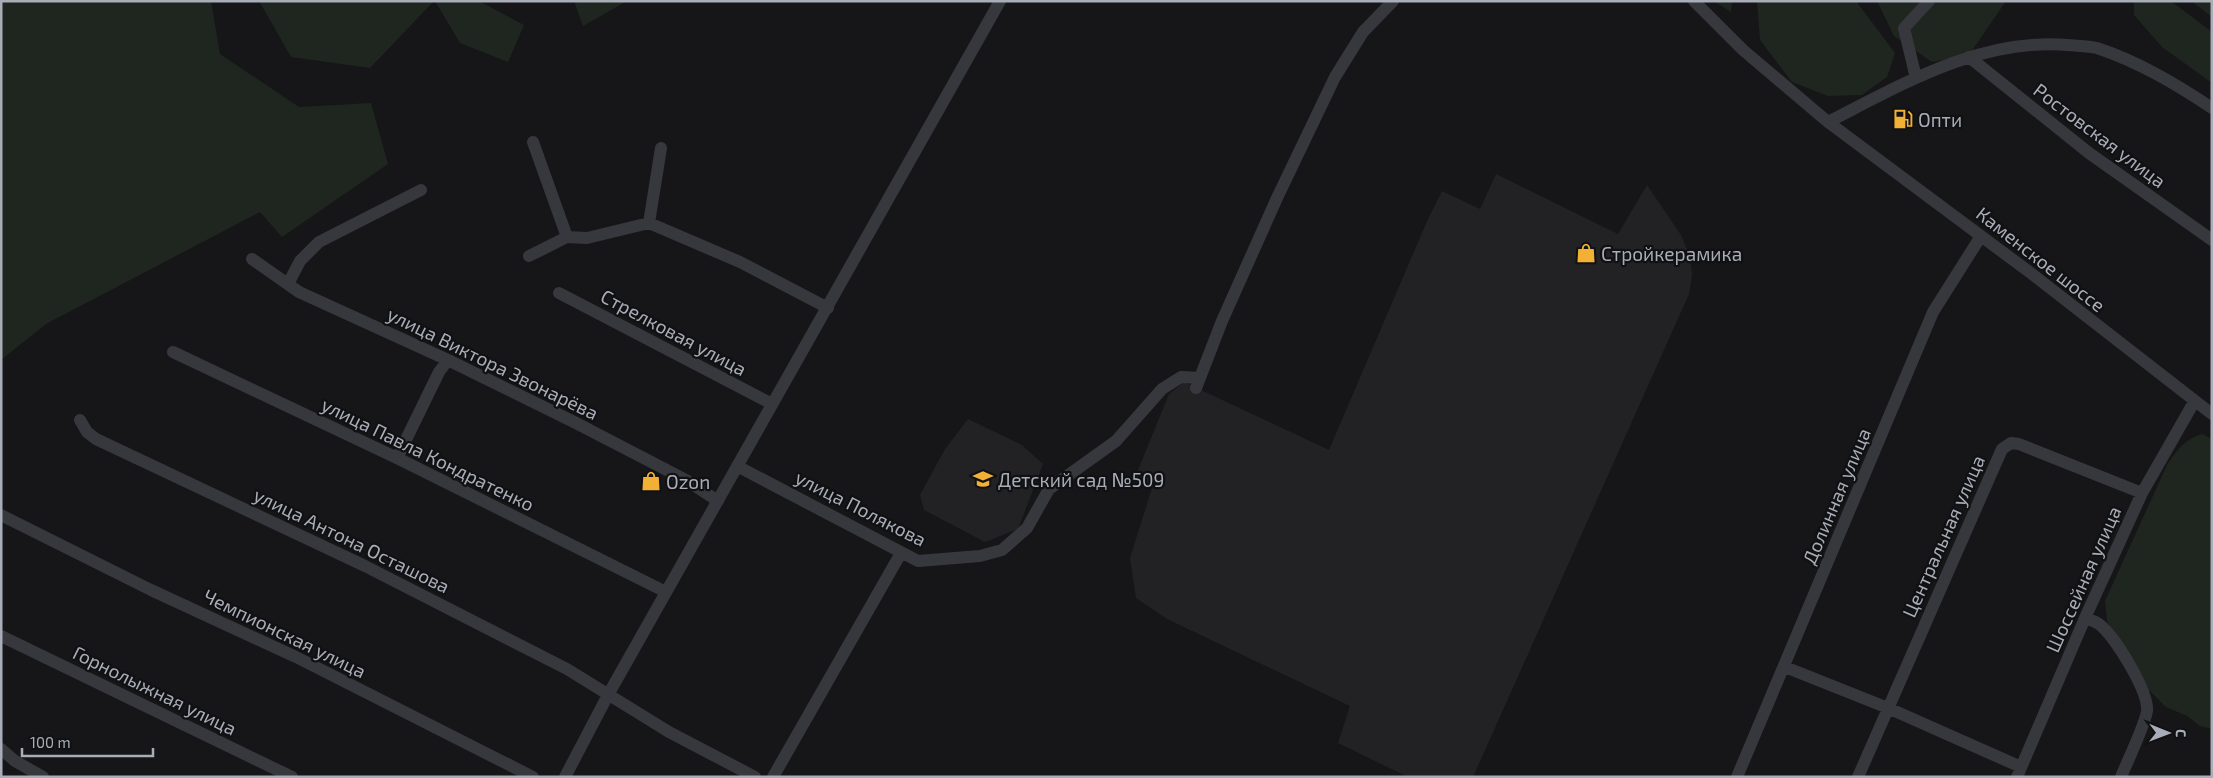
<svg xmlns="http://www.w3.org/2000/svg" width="2213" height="778" font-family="'Exo 2',sans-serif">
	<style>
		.built { fill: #222225 }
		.green { fill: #1e261f }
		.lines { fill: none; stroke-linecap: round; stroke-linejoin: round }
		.minor { stroke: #37383d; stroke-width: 12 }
		.labels { text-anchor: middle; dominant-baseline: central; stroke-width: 4.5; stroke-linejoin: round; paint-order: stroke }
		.poi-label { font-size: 19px; fill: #a8adb8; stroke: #111113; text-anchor: start }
		.street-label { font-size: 19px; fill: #a8adb8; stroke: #111113 }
	</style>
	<rect width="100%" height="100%" fill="#161618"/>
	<!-- built -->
	<path class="built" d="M1496,174l122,60 29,-49 34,50 9,22 2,18 -3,19 -216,483h-65l-70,-34 12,-37 -183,-87 -31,-21 -6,-40 22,-70 -18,-8 35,-86 15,-12 145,68 99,-231 14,-28 38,18z
		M968,419l54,26 21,19 -25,65 -33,13 -61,-32 -4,-15 25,-46z"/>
	<!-- green -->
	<path class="green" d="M1,1h210l9,53 79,53 72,-4 17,61 -106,73 -22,-25 -214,112 -45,36z
		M259,1h175l-64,67 -79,-11z
		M435,1h44l45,24 -16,37 -48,-19z
		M574,1h53l-44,25z
		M1714,1h18l-1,11z
		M1757,1h99l39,52 -8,24 -25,18 -34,1 -36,-14 -32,-42z
		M1877,1h129l-37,54 -37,7 -38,-26z
		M2134,1h37l41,31v51l-50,-36 -28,-32z
		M2191,1h21v16z
		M2202,434l10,5v290l-12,-3 -13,-10 -21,-9 -24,-24 -35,-62 -2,-20 62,-136c10,-15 17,-25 35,-31z"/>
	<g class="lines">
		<!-- minor -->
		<path class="minor" d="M1694,1l49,49 85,72 204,152 180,140
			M1969,57l120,96 123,87
			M1916,78l-12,-50 25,-27
			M1828,122c75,-38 152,-84 239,-77 10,1 21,1 30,3 42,14 79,36 115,60
			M533,142l34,95
			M649,223l12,-75
			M567,237l20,1 62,-15 91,39 88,46
			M529,256l38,-19
			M252,259l47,33 149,68 128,63 110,57 32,21
			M288,284l12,-23 19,-19 102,-52
			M559,293l213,111
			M173,352l224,106 269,134
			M1196,388l26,-67 55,-123 58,-121 28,-45 30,-31
			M80,420l7,12 9,7 269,127 202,103 102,63 86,45
			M397,458l42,-86 9,-12
			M737,466l181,95 62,-5 22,-6 25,-22 22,-39 67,-48 46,-52 19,-12 19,1
			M1,515l150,75 145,67 237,120
			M2085,618c4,2 10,3 14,6 16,12 50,68 48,87 -2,14 -20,51 -26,66
			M1,636l291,141
			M1785,667l103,41 133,59
			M1,749l14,12 28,16
			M565,777l43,-82 392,-694
			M773,777l128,-224
			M1737,777l196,-465 48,-76
			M1858,777l144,-328 9,-6 8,1 123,49
			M2017,777l68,-159 57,-125 52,-91"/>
	</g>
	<!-- icons -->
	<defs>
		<symbol id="fuel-bare" viewBox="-9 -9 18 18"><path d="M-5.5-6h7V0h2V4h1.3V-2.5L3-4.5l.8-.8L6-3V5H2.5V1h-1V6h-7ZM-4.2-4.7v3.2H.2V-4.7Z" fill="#f2b134" stroke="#111113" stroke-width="2.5" paint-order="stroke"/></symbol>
		<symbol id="shop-bare" viewBox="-9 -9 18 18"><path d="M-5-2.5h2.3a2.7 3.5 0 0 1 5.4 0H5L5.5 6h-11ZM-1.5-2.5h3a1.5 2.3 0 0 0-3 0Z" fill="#f2b134" stroke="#111113" stroke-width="2.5" paint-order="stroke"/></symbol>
		<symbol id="school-bare" viewBox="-9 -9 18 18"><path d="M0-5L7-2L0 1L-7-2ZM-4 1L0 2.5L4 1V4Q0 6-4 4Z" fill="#f2b134" stroke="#111113" stroke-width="2.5" paint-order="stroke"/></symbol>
	</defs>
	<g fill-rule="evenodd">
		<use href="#fuel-bare" x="1889" y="105" width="28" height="28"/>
		<use href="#shop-bare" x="1572" y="239" width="28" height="28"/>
		<use href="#school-bare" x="969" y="465" width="28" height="28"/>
		<use href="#shop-bare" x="637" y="467" width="28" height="28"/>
	</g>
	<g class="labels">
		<!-- poi labels -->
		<g class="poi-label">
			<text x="1918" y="119">Опти</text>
			<text x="1601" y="253">Стройкерамика</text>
			<text x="998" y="479">Детский сад №509</text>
			<text x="666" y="481">Ozon</text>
		</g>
		<!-- street labels -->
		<g class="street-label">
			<text transform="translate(2100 135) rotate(37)">Ростовская улица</text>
			<text transform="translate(2041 259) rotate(38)">Каменское шоссе</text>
			<text transform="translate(674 332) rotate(28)">Стрелковая улица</text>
			<text transform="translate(493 363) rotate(26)">улица Виктора Звонарёва</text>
			<text transform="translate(428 454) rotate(26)">улица Павла Кондратенко</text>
			<text transform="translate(1836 496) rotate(-67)">Долинная улица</text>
			<text transform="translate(861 508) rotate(27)">улица Полякова</text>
			<text transform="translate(1943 536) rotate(-66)">Центральная улица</text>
			<text transform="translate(352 540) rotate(26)">улица Антона Осташова</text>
			<text transform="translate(2083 579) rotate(-66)">Шоссейная улица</text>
			<text transform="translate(285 633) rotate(26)">Чемпионская улица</text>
			<text transform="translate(155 690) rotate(26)">Горнолыжная улица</text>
		</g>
	</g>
	<!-- border -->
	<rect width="2213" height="778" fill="none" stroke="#a8adb8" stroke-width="5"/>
	<!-- north arrow -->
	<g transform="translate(2168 733) rotate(91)" stroke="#111113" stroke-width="4" paint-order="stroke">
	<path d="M0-4L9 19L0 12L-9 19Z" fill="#a8adb8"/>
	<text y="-8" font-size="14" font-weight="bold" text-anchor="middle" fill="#a8adb8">С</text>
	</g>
	<!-- scale -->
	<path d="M22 748v8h131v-8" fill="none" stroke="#a8adb8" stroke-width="2.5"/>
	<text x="30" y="748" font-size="15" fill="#a8adb8" stroke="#111113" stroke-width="4" paint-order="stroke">100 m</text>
</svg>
